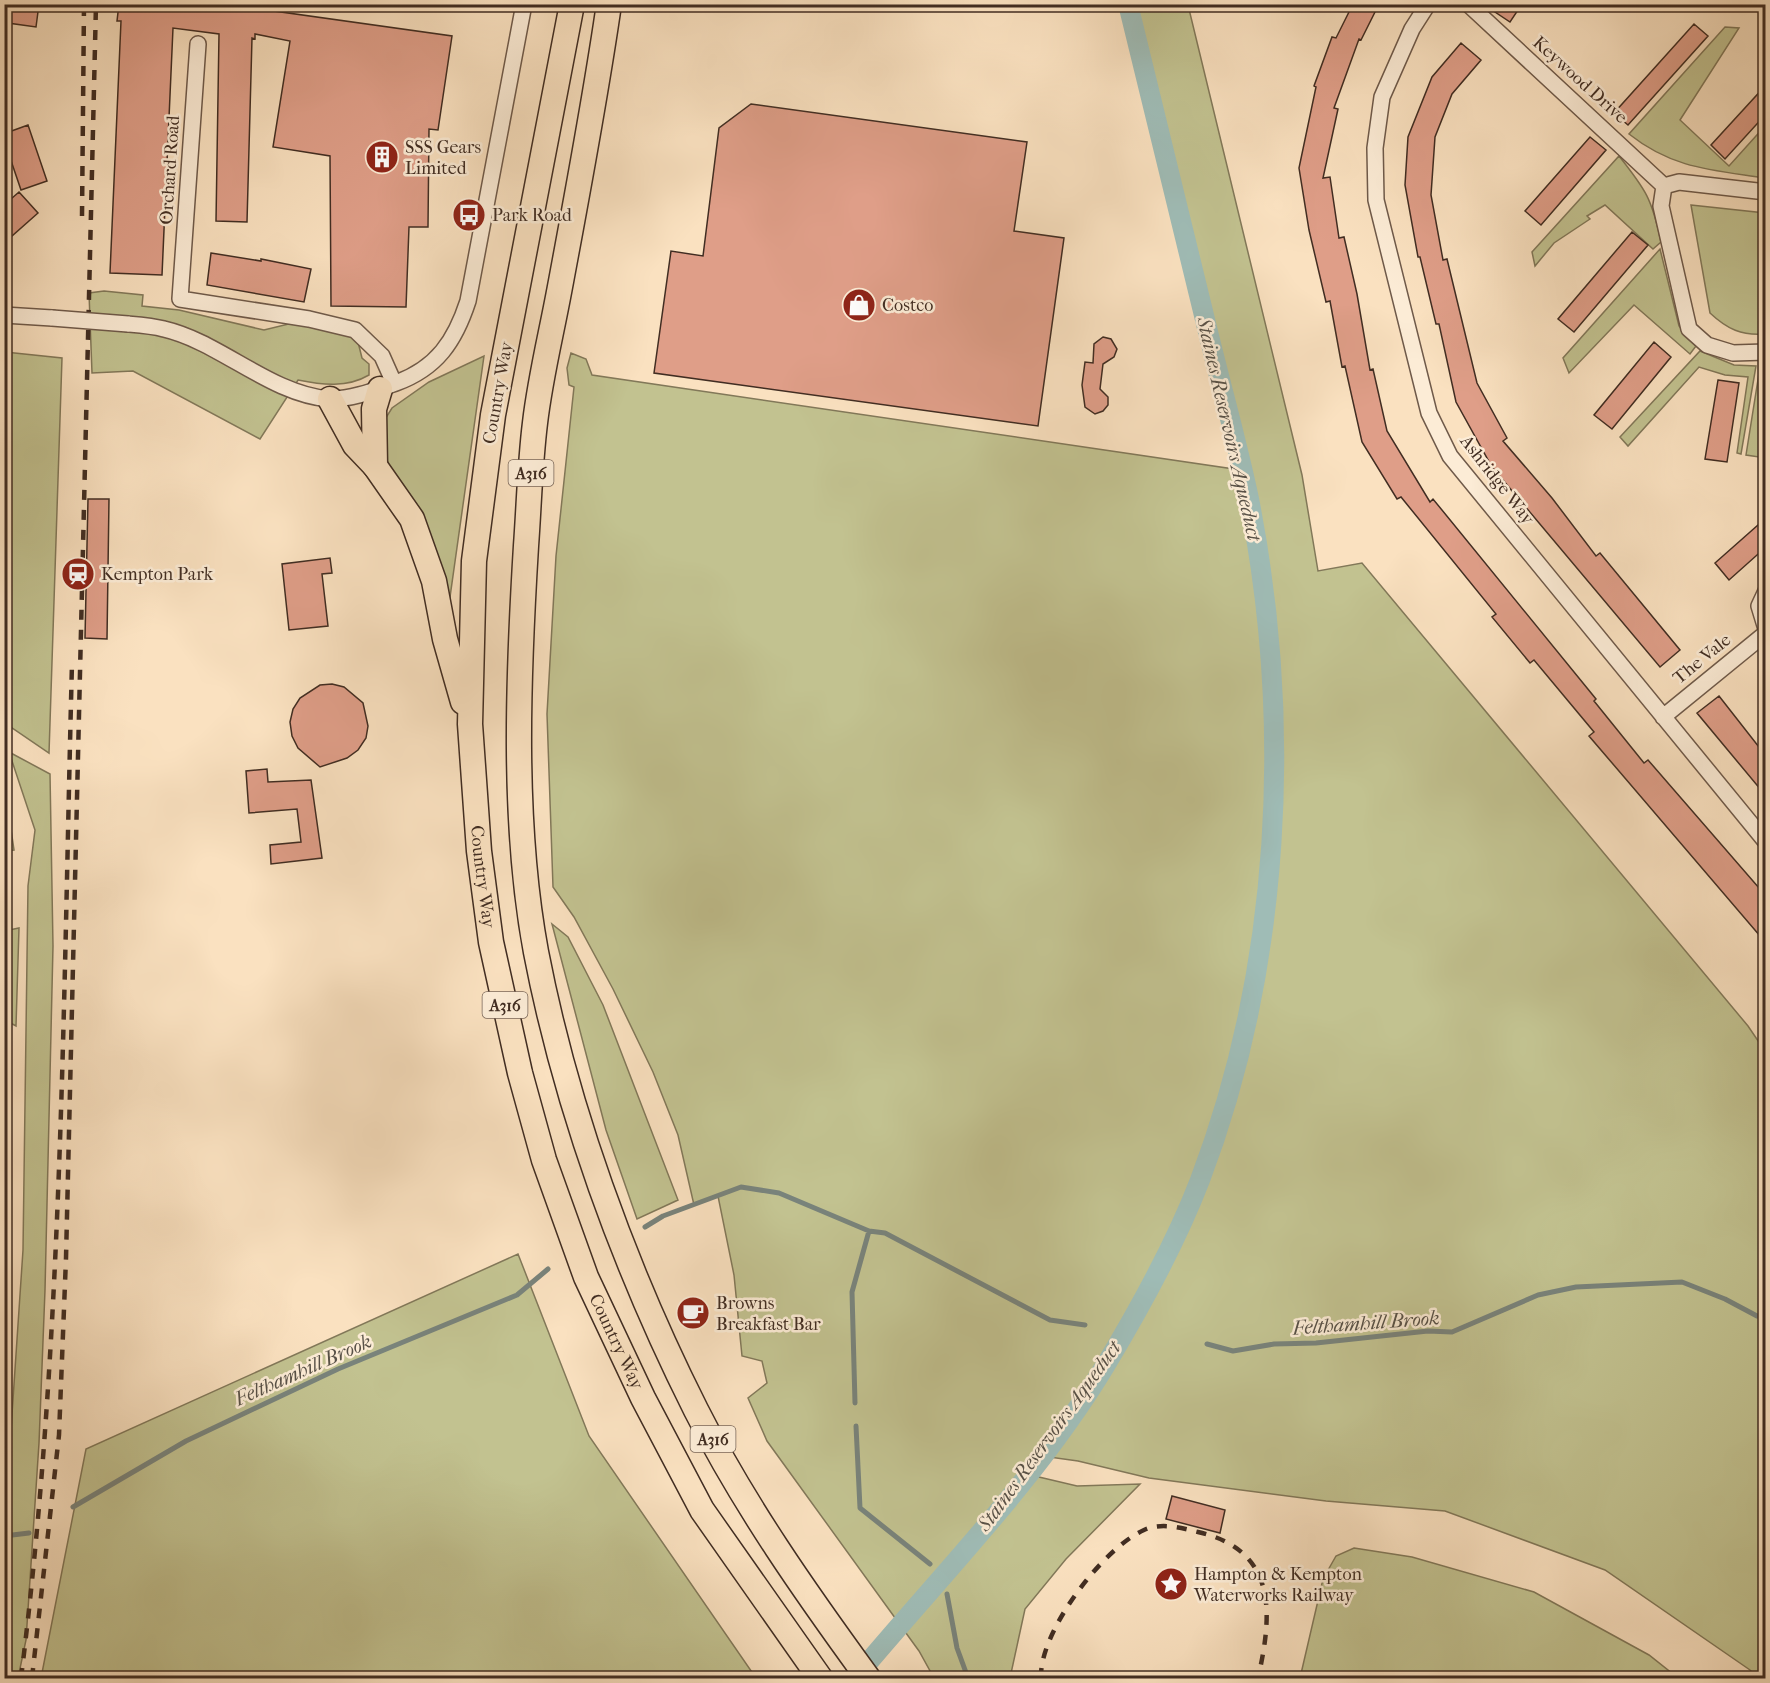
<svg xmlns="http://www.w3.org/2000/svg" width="1770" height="1683" font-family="'IM FELL French Canon',serif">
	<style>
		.green { fill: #c2c290; stroke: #827859; stroke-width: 1.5 }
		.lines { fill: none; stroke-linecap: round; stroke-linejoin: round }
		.stream { stroke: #79837b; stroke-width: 5 }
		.canal { stroke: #9fbcb6; stroke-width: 20 }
		.building { fill: #df9e88; stroke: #412d22; stroke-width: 1.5 }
		.minor-casing { stroke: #6f5a4a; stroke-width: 18 }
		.trunk-casing { stroke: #412d22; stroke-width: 27 }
		.minor { stroke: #fcecd6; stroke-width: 15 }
		.trunk { stroke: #fae1c0; stroke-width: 24 }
		.rail { stroke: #412d22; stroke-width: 4.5; stroke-dasharray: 10 10; stroke-linecap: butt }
		.minor-bridge-casing { stroke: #6f5a4a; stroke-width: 18; stroke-linecap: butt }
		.minor-bridge { stroke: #fcecd6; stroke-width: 15 }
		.labels { text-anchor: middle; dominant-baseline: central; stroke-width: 5; stroke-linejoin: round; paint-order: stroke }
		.shield { fill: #fcecd6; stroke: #796658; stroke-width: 1.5 }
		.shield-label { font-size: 16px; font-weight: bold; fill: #412d22 }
		.street-label { font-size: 18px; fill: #412d22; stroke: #fcecd6 }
		.poi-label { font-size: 18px; fill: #412d22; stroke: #fcecd6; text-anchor: start }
		.water-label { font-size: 20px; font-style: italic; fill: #585147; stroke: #fcecd6 }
	</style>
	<rect width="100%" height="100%" fill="#fae1c0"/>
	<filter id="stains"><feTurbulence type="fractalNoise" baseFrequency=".00333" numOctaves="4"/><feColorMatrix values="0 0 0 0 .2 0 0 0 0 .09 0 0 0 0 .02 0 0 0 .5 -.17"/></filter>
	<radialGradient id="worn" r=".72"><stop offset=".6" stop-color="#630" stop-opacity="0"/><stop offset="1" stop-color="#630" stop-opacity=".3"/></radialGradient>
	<!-- green -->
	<path class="green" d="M1128,5h60l114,470 16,96 44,-8 386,463 17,25v627h-7l-8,-8 -145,-100 -160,-59 -119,-10 -177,-23 -71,-17 -43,-6 -13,18 55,13 63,-2 -74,75 -41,50 -15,69h-76l-15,-27 -152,-210 -19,-43 19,-15 -5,-22 -20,-5 -8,-81 -16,-79 -24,9 -16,-70 -25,-63 -40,-83 -39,-72 -21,-30 -6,-173 9,-158 18,-169 -5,-2 -2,-17 4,-15 15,6 6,16 649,95z
		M1725,27l14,1 -59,92 49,46 36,-40v52c-52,-8 -92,-9 -136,-44z
		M1619,156c27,34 33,43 42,86l-8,7 -48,-44 -18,11 3,3 -36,24 -19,23 -3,-14z
		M1691,205l74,8v121c-23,2 -38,-5 -55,-21z
		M1660,249l19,77 17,20 -6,8 -56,-49 -65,68 -6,-15z
		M104,291l39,4 -1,11 37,4 85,20 45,-11 46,11 7,28 7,6v11c-22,13 -47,10 -71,5l-38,59 -127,-68 -41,2 -3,-80z
		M1700,351l34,14 22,1 -15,88 -4,-1 11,-76 -23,-2 -26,-8 -71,79 -8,-9z
		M5,352l57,6 -13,395 -44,-30 4,-262 -5,-19z
		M484,356l-34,241 -34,-86 -32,-53 -2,-34 10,-16 37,-26z
		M1765,366v61l-6,30 -13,-2 14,-88z
		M9,752l41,22 3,172 -8,344 -6,153 -13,197 -8,38h-13l-1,-216 5,-3 14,-209 5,-364 7,-56z
		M5,788l9,62 -9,1h-1z
		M552,924l16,13 35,68 75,195 -41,19 -31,-89z
		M19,928l-3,98 -11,-6 -1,-89z
		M518,1254l71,182 167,242h-715l45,-229z
		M1354,1548l58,9 122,35 115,63 29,23h-378l23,-99 13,-23z"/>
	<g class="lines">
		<!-- stream -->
		<path class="stream" d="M645,1227l18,-11 78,-29 38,6 90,38 16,2 165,87 35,5
			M1207,1344l26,7 41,-7 42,-1 112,-12 24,1 86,-37 38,-8 106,-5 43,17 32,17 9,1
			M855,1403l-3,-111 17,-61
			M856,1426l4,82 70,56
			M73,1507l113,-66 152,-72 179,-74 31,-26
			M4,1536l25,-3
			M947,1594l10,54 11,30"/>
		<!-- canal -->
		<path class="canal" d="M855,1678c84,-101 181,-198 250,-312 35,-58 70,-121 95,-186 81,-213 93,-457 49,-681 -11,-53 -26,-106 -39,-159 -27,-112 -55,-224 -82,-336"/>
	</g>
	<!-- building -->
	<path class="building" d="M11,4h28l-3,23 -28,-4z
		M119,4h142l-1,5 192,27 -14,94 -9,-1 -1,98h-19l-3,80 -75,-1 -1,-150 -57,-9 17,-106 -35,-7v5l-3,-1 -5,184 -31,-1 3,-187 -46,-6 -11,247 -52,-2 11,-252h-4z
		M1353,4h26l-18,36 -2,-1 -25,69 4,1 -15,69 7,-1 9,61 5,-1 13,57 13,76 3,-1 14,62 43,71 3,-3 163,200 -2,2 50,62 4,-3 118,136v47l-177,-207 5,-4 -60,-72 -4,3 -38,-46 4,-3 -95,-117 -4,2 -35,-57 -17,-76 -3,1 -12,-66 -4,1 -17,-72 -10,-62 17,-81 -2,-1 18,-49 4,1z
		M1483,4h39l-12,18z
		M1694,24l14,12 -80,89 -14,-12z
		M1461,43l20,17 -29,34 -17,43 -4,58 12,65 4,-1 30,124 30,55 -4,3 49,57 44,58 4,-3 80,97 -20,17 -168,-200 -36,-65 -17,-78h-3l-16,-67h-2l-13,-72 3,-48 24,-60z
		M1766,85v29l-41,45 -14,-14z
		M751,104l276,38 -13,89 50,7 -26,188 -384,-53 17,-122 32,5 16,-128z
		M28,125l19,56 -26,9 -16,-47 4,-1 -3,-9z
		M1590,137l16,13 -65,75 -16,-14z
		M19,192l19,21 -34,30v-38z
		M1632,232l16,13 -74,87 -16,-13z
		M211,253l50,8v-2l50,10 -7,33 -97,-17z
		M1103,337l8,2 6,10 -3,8 -11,7 -3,25 8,8v8l-5,6 -8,3 -10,-7 -3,-22 3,-23 8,1 1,-19z
		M1654,342l17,15 -59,72 -18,-14z
		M1718,380l21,3 -12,79 -22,-3z
		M88,499h21l-2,140 -22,-1z
		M1758,525l8,8v14l-37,33 -14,-17z
		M330,558l2,15 -10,1 6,52 -39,4 -7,-66z
		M332,684l12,3 19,16 5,23 -2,12 -8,12 -11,8 -27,9 -22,-19 -6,-12 -2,-14 3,-13 7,-11 20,-13z
		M1719,696l47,60v40l-69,-83z
		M267,769l1,13 43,-2 11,78 -51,6 -1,-19 31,-3 -4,-33 -48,4 -3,-42z
		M1172,1496l53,14 -5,23 -54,-14z"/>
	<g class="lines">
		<defs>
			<path id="minor" d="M1428,4l-16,25 -30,68 -7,51 1,52 53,213 21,43 316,386
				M1468,4l196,182 15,-4 87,10
				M198,44l-18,255 129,20 46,11 27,26 12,27
				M1664,186l-3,20 28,123 18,16 26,8 33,-1
				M4,315l48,3
				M128,324c12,1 25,2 36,5 56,13 106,65 165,70 21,1 47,-9 67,-16 41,-15 59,-42 72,-82l56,-297
				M1766,591l-7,15 7,23
				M1663,717l103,-84"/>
			<g id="trunk">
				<path id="s1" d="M572,4l-79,411 -19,146 -4,163 9,127 12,91 29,131 24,87 42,117 57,121 59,112 118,168"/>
				<path d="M609,4c-14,97 -32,192 -50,288 -8,43 -19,87 -24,131 -5,40 -6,82 -9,123 -8,131 -14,277 10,406 30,156 89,317 160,458 48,95 110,183 172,268"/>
				<path d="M330,399l25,46 20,21 37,53 22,62 11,58 18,63"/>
				<path d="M375,466l-1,-57 6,-20"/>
			</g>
		</defs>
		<!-- minor casing -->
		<use href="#minor" class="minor-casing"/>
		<!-- trunk casing -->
		<use href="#trunk" class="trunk-casing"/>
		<!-- minor -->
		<use href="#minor" class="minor"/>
		<!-- trunk -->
		<use href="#trunk" class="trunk"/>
		<!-- rail -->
		<path class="rail" d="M82,216l2,-212
			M21,1678c42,-336 42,-676 51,-1015
			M32,1678l27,-243 7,-177 30,-1254
			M1041,1678c-2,-46 62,-130 103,-148 18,-8 37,-2 54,2 79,18 75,81 60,146"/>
		<defs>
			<path id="minor-bridge" d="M52,318l76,6"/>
		</defs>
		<!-- minor-bridge casing -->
		<use href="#minor-bridge" class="minor-bridge-casing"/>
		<!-- minor-bridge -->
		<use href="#minor-bridge" class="minor-bridge"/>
	</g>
	<!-- icons -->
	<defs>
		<symbol id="building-disc" viewBox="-11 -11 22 22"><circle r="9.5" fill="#8f2418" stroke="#fcecd6"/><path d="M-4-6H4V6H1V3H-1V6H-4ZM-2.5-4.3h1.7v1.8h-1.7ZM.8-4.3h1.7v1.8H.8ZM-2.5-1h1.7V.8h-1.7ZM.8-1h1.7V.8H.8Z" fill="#fff"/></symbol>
		<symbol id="bus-disc" viewBox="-11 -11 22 22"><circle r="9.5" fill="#8f2418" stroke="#fcecd6"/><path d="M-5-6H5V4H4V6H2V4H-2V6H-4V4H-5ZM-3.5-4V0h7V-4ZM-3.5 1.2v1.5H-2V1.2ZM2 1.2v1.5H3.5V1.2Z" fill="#fff"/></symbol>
		<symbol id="shop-disc" viewBox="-11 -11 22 22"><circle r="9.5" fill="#8f2418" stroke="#fcecd6"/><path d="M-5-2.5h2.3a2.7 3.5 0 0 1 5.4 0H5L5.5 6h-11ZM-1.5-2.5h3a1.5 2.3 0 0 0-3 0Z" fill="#fff"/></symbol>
		<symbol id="station-disc" viewBox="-11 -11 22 22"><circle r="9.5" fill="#8f2418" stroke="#fcecd6"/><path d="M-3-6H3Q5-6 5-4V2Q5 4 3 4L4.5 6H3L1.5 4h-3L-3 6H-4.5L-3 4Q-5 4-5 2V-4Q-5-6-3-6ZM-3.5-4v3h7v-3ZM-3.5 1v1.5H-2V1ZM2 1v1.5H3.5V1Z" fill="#fff"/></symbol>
		<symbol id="cafe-disc" viewBox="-11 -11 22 22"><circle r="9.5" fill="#8f2418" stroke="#fcecd6"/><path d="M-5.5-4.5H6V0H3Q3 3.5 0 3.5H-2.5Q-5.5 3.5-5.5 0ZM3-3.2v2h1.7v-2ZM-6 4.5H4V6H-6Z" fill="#fff"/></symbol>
		<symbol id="sight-disc" viewBox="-11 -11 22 22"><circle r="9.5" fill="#8f2418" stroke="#fcecd6"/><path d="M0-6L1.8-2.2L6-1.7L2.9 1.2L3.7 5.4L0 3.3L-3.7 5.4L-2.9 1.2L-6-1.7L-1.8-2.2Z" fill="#fff"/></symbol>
	</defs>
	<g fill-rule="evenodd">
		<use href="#building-disc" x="363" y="138" width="38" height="38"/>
		<use href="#bus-disc" x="450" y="196" width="38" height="38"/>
		<use href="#shop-disc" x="840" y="286" width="38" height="38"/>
		<use href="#station-disc" x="59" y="555" width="38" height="38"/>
		<use href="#cafe-disc" x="674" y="1294" width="38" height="38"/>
		<use href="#sight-disc" x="1152" y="1565" width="38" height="38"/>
	</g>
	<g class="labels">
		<!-- shield labels -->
		<g class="shield">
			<rect x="508.5" y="460" width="45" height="26" rx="4.5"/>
			<rect x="482.5" y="992" width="45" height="26" rx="4.5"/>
			<rect x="690.5" y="1426" width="45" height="26" rx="4.5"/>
		</g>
		<g class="shield-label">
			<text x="531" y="473">A316</text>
			<text x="505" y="1005">A316</text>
			<text x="713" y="1439">A316</text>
		</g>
		<!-- street labels -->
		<g class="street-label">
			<text transform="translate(1580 80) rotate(42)">Keywood Drive</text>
			<text transform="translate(170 170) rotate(-86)">Orchard Road</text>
			<text transform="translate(498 393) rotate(-80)">Country Way</text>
			<text transform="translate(1497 480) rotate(52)">Ashridge Way</text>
			<text transform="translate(1702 659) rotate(-39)">The Vale</text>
			<text stroke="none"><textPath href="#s1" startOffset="882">Country Way</textPath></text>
			<text stroke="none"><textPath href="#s1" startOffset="1368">Country Way</textPath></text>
		</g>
		<!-- poi labels -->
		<g class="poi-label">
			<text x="405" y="147">SSS Gears<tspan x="405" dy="21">Limited</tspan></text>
			<text x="492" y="215">Park Road</text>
			<text x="882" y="305">Costco</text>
			<text x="101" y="574">Kempton Park</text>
			<text x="716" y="1303">Browns<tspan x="716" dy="21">Breakfast Bar</tspan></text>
			<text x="1194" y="1574">Hampton &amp; Kempton<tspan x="1194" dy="21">Waterworks Railway</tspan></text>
		</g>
		<!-- water labels -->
		<g class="water-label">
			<text transform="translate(1229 429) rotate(77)">Staines Reservoirs Aqueduct</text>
			<text transform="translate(1366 1323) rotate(-4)">Felthamhill Brook</text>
			<text transform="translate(303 1370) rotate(-24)">Felthamhill Brook</text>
			<text transform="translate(1049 1436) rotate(-54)">Staines Reservoirs Aqueduct</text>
		</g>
	</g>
	<!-- margin -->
	<rect width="1770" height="1683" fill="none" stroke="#fae1c0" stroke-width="24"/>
	<rect x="6" y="6" width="1758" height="1671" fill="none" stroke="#412d22" stroke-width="3"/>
	<rect x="12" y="12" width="1746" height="1659" fill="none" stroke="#412d22" stroke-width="1.5"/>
	<rect width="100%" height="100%" filter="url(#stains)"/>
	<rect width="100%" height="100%" fill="url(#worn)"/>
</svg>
